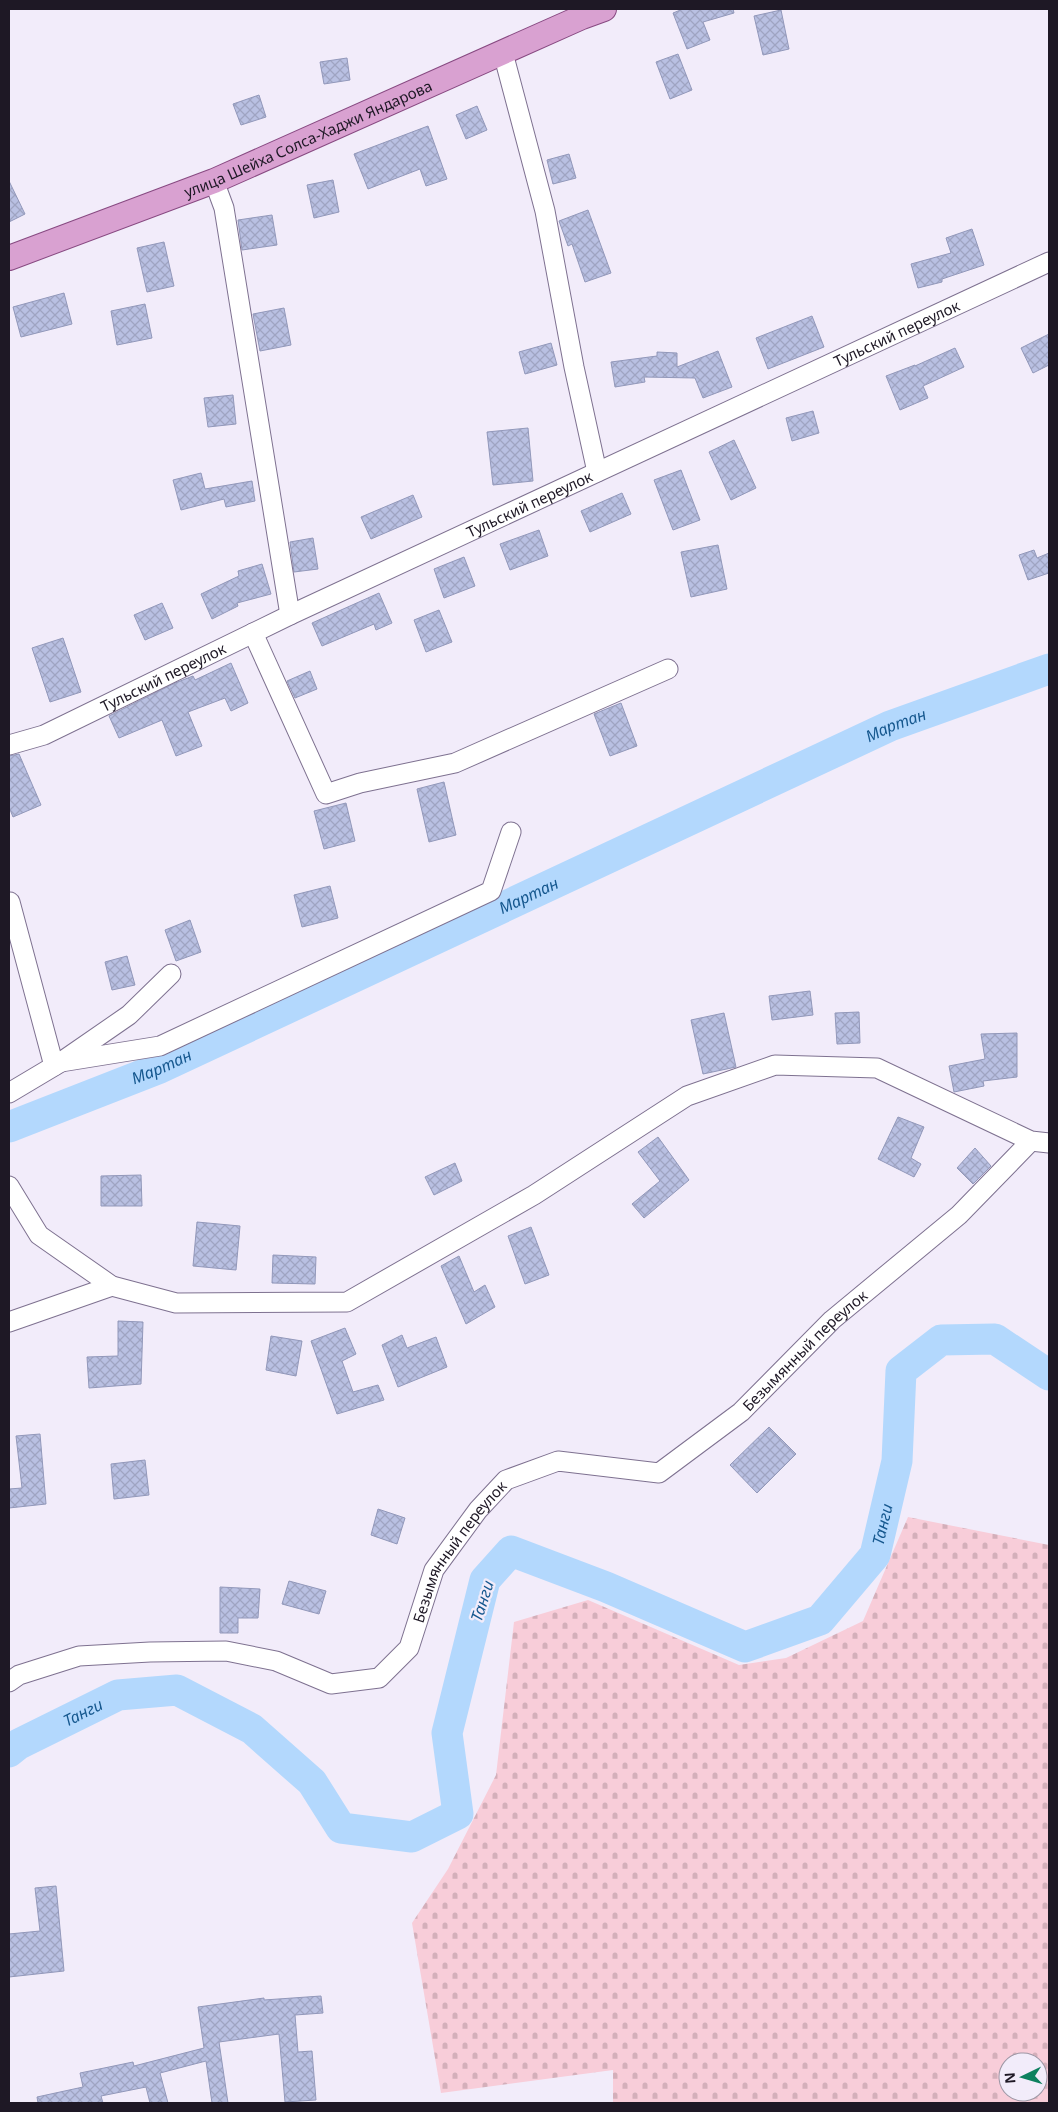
<svg xmlns="http://www.w3.org/2000/svg" width="1058" height="2112" font-family="'Noto Sans',sans-serif">
	<style>
		.cemetery { fill: url(#cemetery-stones); fill-rule: evenodd }
		.lines { fill: none; stroke-linecap: round; stroke-linejoin: round }
		.river { stroke: #b3d8fd; stroke-width: 31 }
		.building { fill: url(#building-cross-hatch); stroke: #9298ba }
		.minor-casing { stroke: #7e7190; stroke-width: 21 }
		.major-casing { stroke: #874981; stroke-width: 26 }
		.minor { stroke: #fff; stroke-width: 19 }
		.major { stroke: #d9a1d1; stroke-width: 24 }
		.labels { text-anchor: middle; dominant-baseline: central; stroke-width: 4.5; stroke-linejoin: round; paint-order: stroke }
		.street-label { font-size: 15px; fill: #1e1825; stroke: #f2ecfa }
		.water-label { font-size: 16px; font-style: italic; fill: #16588f; stroke: #f2ecfa }
	</style>
	<defs>
		<pattern id="cemetery-stones" width="16" height="16" patternUnits="userSpaceOnUse" patternTransform="scale(1.25)"><rect width="16" height="16" fill="#f8cdd9"/><path d="M2 7V4a2 2 0 0 1 4 0v3zM10 15v-3a2 2 0 0 1 4 0v3z" fill="#d4afba"/></pattern>
		<pattern id="building-cross-hatch" width="8" height="8" patternUnits="userSpaceOnUse" patternTransform="scale(1.25)"><rect width="8" height="8" fill="#b9c0e2"/><path d="M0 0l8 8M0 8l8-8" fill="none" stroke="#9fa4c2"/></pattern>
	</defs>
	<rect width="100%" height="100%" fill="#f2ecfa"/>
	<!-- cemetery -->
	<path class="cemetery" d="M908,1517l141,28v558h-436v-33l-172,23 -29,-170 36,-54 48,-94 18,-153 74,-22 151,65 47,-7 77,-37zM1008,2062h30v30h-30z"/>
	<g class="lines">
		<!-- river -->
		<g class="river">
			<path id="s1" d="M9,1127l151,-59 730,-342 159,-57"/>
			<path id="s2" d="M9,1752l10,-8 99,-49 59,-5 75,39 60,53 29,46 71,9 46,-23 -11,-81 38,-153 26,-29 95,36 139,60 75,-27 55,-65 22,-94 4,-90 40,-31 54,-1 54,36"/>
		</g>
	</g>
	<!-- building -->
	<path class="building" d="M683,9h50l1,4 -31,9 7,18 -23,9 -14,-36z
		M781,10l8,39 -26,6 -9,-39z
		M678,54l14,36 -22,9 -14,-37z
		M347,58l3,22 -26,4 -4,-22z
		M259,95l7,22 -25,8 -8,-21z
		M477,106l10,24 -21,9 -10,-24z
		M428,126l19,53 -21,7 -6,-17 -52,20 -14,-35z
		M569,154l7,24 -23,6 -6,-24z
		M333,180l6,32 -25,6 -7,-33z
		M9,181l16,33 -16,8z
		M588,210l23,63 -26,9 -13,-38 -4,2 -9,-25z
		M272,215l5,30 -35,5 -4,-30z
		M972,229l12,36 -42,14v3l-24,6 -7,-24 40,-11 -5,-15z
		M164,242l10,44 -27,6 -10,-44z
		M64,293l8,31 -51,13 -8,-30z
		M145,304l7,34 -35,7 -6,-34z
		M284,308l7,37 -31,6 -7,-37z
		M812,316l12,31 -56,22 -12,-31z
		M1049,334v31l-16,8 -12,-25z
		M551,343l6,22 -32,9 -6,-22z
		M955,348l9,19 -41,19 5,12 -28,12 -14,-34 29,-11v1z
		M718,351l14,36 -29,11 -8,-20 -51,-1 1,5 -30,5 -4,-25 46,-6v-4l20,1v14z
		M233,395l3,29 -28,3 -4,-29z
		M813,411l6,22 -27,8 -6,-23z
		M528,428l5,53 -40,4 -6,-53z
		M734,440l22,48 -25,12 -22,-48z
		M681,470l19,50 -27,10 -19,-50z
		M201,473l4,16 47,-8 3,20 -29,6 -2,-8 -43,11 -8,-30z
		M622,493l9,21 -41,18 -9,-21z
		M413,495l9,22 -51,22 -10,-22z
		M539,530l9,26 -38,14 -10,-26z
		M313,538l5,31 -24,3 -4,-30z
		M718,545l9,44 -36,8 -10,-45z
		M1034,550l3,8 12,-5v20l-21,7 -9,-25z
		M464,557l11,29 -31,12 -10,-29z
		M262,564l9,30 -34,9 1,3 -26,13 -11,-25 38,-18 -1,-5z
		M379,593l13,30 -16,7 -2,-6 -52,22 -10,-23z
		M162,603l11,25 -28,12 -11,-25z
		M439,610l13,32 -26,10 -12,-32z
		M63,638l18,54 -31,10 -18,-54z
		M231,663l17,40 -17,8 -6,-13 -37,14 14,34 -26,10 -14,-36 -43,18 -10,-22 66,-33 18,-7 2,4z
		M310,671l7,18 -22,9 -8,-17z
		M621,703l16,43 -27,10 -16,-42z
		M19,754l22,51 -28,12 -4,-10v-51z
		M444,782l12,53 -27,7 -12,-53z
		M346,803l9,38 -31,8 -10,-38z
		M330,886l8,32 -36,9 -8,-32z
		M190,920l11,32 -25,9 -11,-31z
		M127,956l8,29 -23,5 -7,-28z
		M810,991l3,24 -41,5 -3,-24z
		M859,1012l1,31 -23,1 -2,-31z
		M724,1013l12,54 -33,7 -12,-54z
		M1017,1033v44l-34,4 1,5 -30,6 -5,-26 36,-7 -4,-25z
		M898,1117l26,10 -13,31 10,6 -7,13 -36,-18z
		M658,1137l31,43 -45,38 -12,-14 28,-23 -22,-29z
		M975,1148l16,18 -18,18 -16,-16z
		M455,1163l7,18 -28,14 -9,-18z
		M141,1175l1,31h-41v-30z
		M197,1222l43,4 -4,44 -43,-4z
		M531,1227l18,48 -24,9 -17,-48z
		M273,1255l43,2 -1,27 -43,-1z
		M459,1256l15,36 11,-7 10,22 -29,17 -25,-58z
		M118,1321l25,1 -2,62 -52,4 -2,-31 31,-1z
		M345,1328l11,26 -14,7 11,31 25,-7 6,15 -47,14 -26,-73z
		M402,1335l5,13 29,-11 11,30 -49,20 -16,-42z
		M271,1336l31,5 -6,35 -30,-6z
		M769,1427l27,27 -39,39 -27,-28z
		M40,1434l6,70 -37,4v-19l13,-1 -6,-52z
		M145,1460l4,35 -35,4 -3,-35z
		M378,1509l27,9 -8,26 -26,-9z
		M289,1581l37,10 -7,23 -37,-10z
		M220,1587l40,2 -2,29h-20v15h-18z
		M56,1886l8,85 -55,6v-43l31,-3 -5,-43z
		M321,1996l2,17 -28,2 3,37 14,-1 4,49 -31,2 -6,-68 -60,8 9,61h-16l-6,-42 -46,12 8,30h-18l-4,-16 -45,9 2,7h-65l-1,-6 46,-10 -3,-14 53,-11 1,4 70,-18 -6,-41 66,-9v2z"/>
	<g class="lines">
		<defs>
			<g id="minor">
				<path d="M503,53l42,158 29,156 23,105"/>
				<path d="M214,181l10,27 66,407"/>
				<path d="M253,633l73,161 34,-11 95,-20 213,-94"/>
				<path id="s3" d="M9,745l35,-10 246,-120 759,-353"/>
				<path d="M10,902l44,164"/>
				<path d="M61,1062l99,-16 331,-155 20,-59"/>
				<path d="M9,1093l52,-31 68,-47 42,-41"/>
				<path d="M9,1186l30,49 73,51 64,17 171,-1 187,-107 153,-99 88,-31 102,3 154,73 18,2"/>
				<path d="M9,1322l103,-36"/>
				<path id="s4" d="M9,1682l10,-7 60,-19 71,-4 76,-1 50,10 55,23 48,-6 30,-30 25,-78 44,-60 28,-30 52,-19 101,12 82,-61 91,-92 127,-105 72,-74"/>
			</g>
			<g id="major">
				<path id="s5" d="M9,258l205,-77 368,-164 22,-8"/>
			</g>
		</defs>
		<!-- minor casing -->
		<use href="#minor" class="minor-casing"/>
		<!-- major casing -->
		<use href="#major" class="major-casing"/>
		<!-- minor -->
		<use href="#minor" class="minor"/>
		<!-- major -->
		<use href="#major" class="major"/>
	</g>
	<g class="labels">
		<!-- street labels -->
		<g class="street-label">
			<text stroke="none"><textPath href="#s5" startOffset="322">улица Шейха Солса-Хаджи Яндарова</textPath></text>
			<text stroke="none"><textPath href="#s3" startOffset="979">Тульский переулок</textPath></text>
			<text stroke="none"><textPath href="#s3" startOffset="574">Тульский переулок</textPath></text>
			<text stroke="none"><textPath href="#s3" startOffset="169">Тульский переулок</textPath></text>
			<text stroke="none"><textPath href="#s4" startOffset="969">Безымянный переулок</textPath></text>
			<text stroke="none"><textPath href="#s4" startOffset="534">Безымянный переулок</textPath></text>
		</g>
		<!-- water labels -->
		<g class="water-label">
			<text stroke="none"><textPath href="#s1" startOffset="974">Мартан</textPath></text>
			<text stroke="none"><textPath href="#s1" startOffset="569">Мартан</textPath></text>
			<text stroke="none"><textPath href="#s1" startOffset="164">Мартан</textPath></text>
			<text stroke="none"><textPath href="#s2" startOffset="1252">Танги</textPath></text>
			<text transform="translate(482 1601) rotate(-72)">Танги</text>
			<text stroke="none"><textPath href="#s2" startOffset="84">Танги</textPath></text>
		</g>
	</g>
	<!-- border -->
	<rect width="1058" height="2112" fill="none" stroke="#1e1825" stroke-width="20"/>
	<!-- north arrow -->
	<g transform="translate(1023 2077) rotate(265)"><circle r="24" fill="#f2ecfa" stroke="#9d97a5"/>
	<path d="M0-4L9 19L0 12L-9 19Z" fill="#0d815f"/>
	<text y="-8" font-size="14" font-weight="bold" text-anchor="middle" fill="#1e1825">N</text>
	</g>
</svg>
